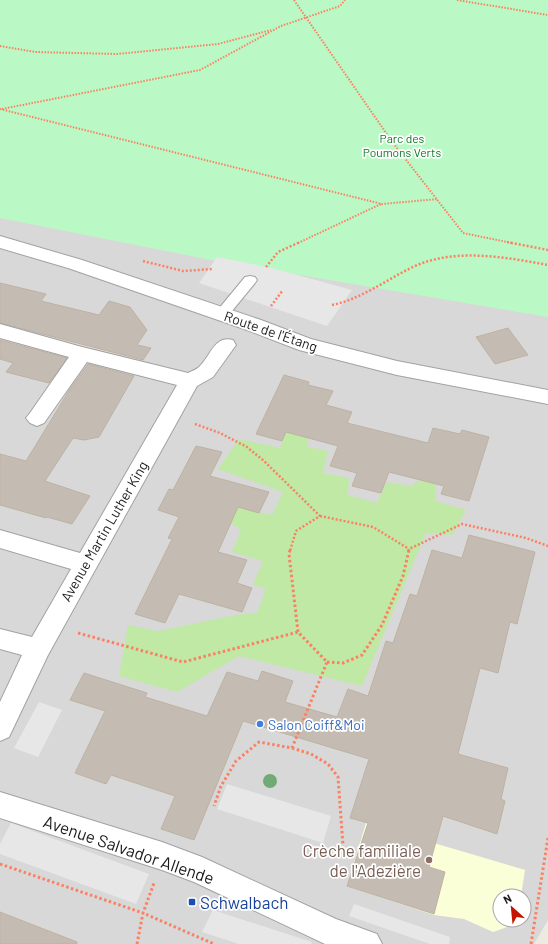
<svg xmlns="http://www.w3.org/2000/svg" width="548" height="944" font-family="Barlow,sans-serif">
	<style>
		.residential { fill: #d9d8d8; fill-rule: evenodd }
		.education { fill: #fbffd7 }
		.grass { fill: #bfe9a4 }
		.park { fill: #baf9c5 }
		.parking { fill: #e7e7e7 }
		.building { fill: #c4bcb3; stroke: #beb1a2 }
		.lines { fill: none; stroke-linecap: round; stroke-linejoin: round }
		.service-casing { stroke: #a2a2a2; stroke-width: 2 }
		.minor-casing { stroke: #a2a2a2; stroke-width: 2 }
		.tertiary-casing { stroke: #a2a2a2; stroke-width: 2 }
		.path-far2 { stroke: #fb8163; stroke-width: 2; stroke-dasharray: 1.5 1.5; stroke-linecap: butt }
		.path-far1 { stroke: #fb8163; stroke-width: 2.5; stroke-dasharray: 2 2; stroke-linecap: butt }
		.path { stroke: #fb8163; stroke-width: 3; stroke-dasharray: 2.5 2.5; stroke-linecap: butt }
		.service { fill: #fff; fill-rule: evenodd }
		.minor { fill: #fff; fill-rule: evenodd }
		.tertiary { fill: #fff; fill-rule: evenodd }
		.tree { fill: #70ab75 }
		.shop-dot { fill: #3f7fe0; stroke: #fff; stroke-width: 1.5 }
		.education-dot { fill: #8d6e63; stroke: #fff; stroke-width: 1.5 }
		.transit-dot { fill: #1a4fb4; stroke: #fff; stroke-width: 1.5 }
		.labels { text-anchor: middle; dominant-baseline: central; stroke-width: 3.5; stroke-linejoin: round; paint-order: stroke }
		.far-park-label { font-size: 12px; fill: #0a781e; stroke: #fff }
		.street-label { font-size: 14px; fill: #1b1b1b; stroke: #fff }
		.shop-label { font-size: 14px; fill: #366cbe; stroke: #fff; text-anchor: start }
		.near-street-label { font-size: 17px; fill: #1b1b1b; stroke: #fff }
		.near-education-label { font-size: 17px; fill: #785e54; stroke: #fff; text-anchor: end }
		.near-transit-label { font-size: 17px; fill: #164399; stroke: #fff; text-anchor: start }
	</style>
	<rect width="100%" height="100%" fill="#edeae0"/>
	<!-- residential -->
	<path class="residential" d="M0,213l548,103v604l-14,24h-534zM500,896h24v24h-24z"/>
	<!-- education -->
	<path class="education" d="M366,823l159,47 -4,26h-21v24h17l-1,4 -23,8 -29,-13 -30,-4 -87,-29z"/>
	<!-- grass -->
	<path class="grass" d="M286,432l21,4 1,11 20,4 -5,22 26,5 -1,17 29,8 10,-21 25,4 4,-5 20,2 -1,18 31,9 -14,25 -26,-2 -64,153 -123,-30 -62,36 -58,-16 9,-51 31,6 76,-16 22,-2 9,-24 -13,-4 10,-24 -31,-9 9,-22 -12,-8 8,-15 35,8 11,-23 -65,-23 21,-30 41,9z"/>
	<!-- park -->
	<path class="park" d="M0,0h548v317l-331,-56 -217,-43z"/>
	<!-- parking -->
	<path class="parking" d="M217,257l55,11 80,22 -25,36 -128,-43z
		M39,702l23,8 -24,47 -24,-9z
		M227,784l104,32 -8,27 -106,-34z
		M11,823l138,51 -13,30 -136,-50v-10z
		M354,904l96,33 -1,7h-19l-81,-28z
		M213,910l99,32 -1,2h-72l-37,-12z"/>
	<!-- building -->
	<path class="building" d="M0,283l46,11 -5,7 58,14 10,-14 21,6 17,23 -10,15 14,3 -8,12 -143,-37z
		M508,328l20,27 -33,9 -19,-27z
		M0,340l67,18 -18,25 -43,-11 7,-9 -13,-4z
		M88,364l46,12 -35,61 -15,3 -11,-2 -28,43 45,15 -18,28 -25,-7 -1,1 -46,-13v-51l26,7 44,-72z
		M284,375l25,7 -1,3 25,6 -7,14 26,7 -5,11 81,20 5,-15 27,6 2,-4 27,7 -20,64 -28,-7 3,-8 -55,-14 -8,21 -29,-7 5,-13 -27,-7 8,-20 -52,-14 -4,9 -26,-7z
		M196,446l26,6 -12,24 59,16 -10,21 -21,-6 -20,45 29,8 -10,23 15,5 -10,24 -63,-18 -14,29 -30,-9 37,-75 -4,-1 11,-21 -21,-7 11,-21 4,1z
		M469,535l66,17 -18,72 -7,-2 -12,51 -18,-5 -22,86 50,14 -7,31 4,2 -8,33 -54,-18 -14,51 16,5 -11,42 -87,-28 21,-63 -18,-5 19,-59 -126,-38 -49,119 -33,-11 14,-33 -64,-21 -5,9 -31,-11 30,-62 -35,-11 14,-27 63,20 -2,4 62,19 20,-44 31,9 4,-10 31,10 -8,21 52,15 11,-28 20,7 18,-55 7,2 17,-49 7,2 15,-46 30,8z
		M0,912l77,30v2h-77z"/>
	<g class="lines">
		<defs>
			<path id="service" d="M250,276l5,1 2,3 -2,3 -28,34 -5,2 -5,-2 -2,-3 2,-3 28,-34z"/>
			<path id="minor" d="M0,324l82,23 106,26c3,-2 8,-3 11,-6 12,-11 15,-32 34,-27l3,5 -23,32 -16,9 -149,269 -39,82 -9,4v-39l22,-47 -22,-6v-20l32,8 39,-68 -71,-21v-18l80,23 97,-168 -90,-23 -43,61 -7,3 -7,-3 -4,-5 4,-5 39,-56 -69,-19z
				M0,792l162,50 40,15 134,62 41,15 5,10h-57l-131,-62 -32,-12 -162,-52z"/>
			<path id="tertiary" d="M0,236l82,24 179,60 50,19 86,22 151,29v14l-151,-29 -98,-25 -52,-20 -179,-62 -68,-20z"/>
		</defs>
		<!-- service casing -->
		<use href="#service" class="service-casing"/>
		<!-- minor casing -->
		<use href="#minor" class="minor-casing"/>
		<!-- tertiary casing -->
		<use href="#tertiary" class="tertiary-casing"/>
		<!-- path-far2 -->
		<path class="path-far2" d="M294,0l99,143 70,90 49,10
			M457,0l91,15
			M0,46l35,6 82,2 101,-10 53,-14
			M0,109l382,95 56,-5
			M2,109l198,-39 81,-44 59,-20 5,-6
			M298,243l83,-39"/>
		<!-- path-far1 -->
		<path class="path-far1" d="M507,242l41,8
			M143,261l40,10 30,-2
			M266,267l12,-15 22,-10
			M332,305c30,-6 55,-26 83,-39 41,-18 90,-9 133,-1
			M271,306l12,-16
			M195,424l25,9 27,14 17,14 56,55 -24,15 -6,20
			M320,516l53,11 36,22
			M408,551l1,-2 53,-25 64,14 22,8"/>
		<!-- path -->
		<path class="path" d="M290,550l-1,4 9,78
			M78,633l105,29 115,-30 29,30 -35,86 -33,-6 -23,19 -15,25 -7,20
			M327,662l16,1 19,-8 20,-30 21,-49 6,-26
			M292,748l19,6 17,10 10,13 5,68
			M0,864l143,49 11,-30
			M137,944l6,-31 71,31
			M531,944l17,-106"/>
		<!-- service -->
		<use href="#service" class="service"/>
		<!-- minor -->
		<use href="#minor" class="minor"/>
		<!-- tertiary -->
		<use href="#tertiary" class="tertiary"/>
	</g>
	<!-- trees -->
	<circle class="tree" cx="270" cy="781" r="7"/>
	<!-- markers -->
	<circle class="shop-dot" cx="260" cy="724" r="4"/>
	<circle class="education-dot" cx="429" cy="860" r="4"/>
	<rect class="transit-dot" x="188" y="898" width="8" height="8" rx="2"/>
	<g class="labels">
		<!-- far-park labels -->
		<g class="far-park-label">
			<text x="402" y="138">Parc des<tspan x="402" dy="14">Poumons Verts</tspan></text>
		</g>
		<!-- street labels -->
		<g class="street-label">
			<text transform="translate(271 331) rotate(19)">Route de l'Étang</text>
			<text transform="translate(104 531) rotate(-60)">Avenue Martin Luther King</text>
		</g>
		<!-- shop labels -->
		<g class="shop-label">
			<text x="268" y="724">Salon Coiff&amp;Moi</text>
		</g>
		<!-- near-street labels -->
		<g class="near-street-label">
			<text transform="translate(129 849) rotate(19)">Avenue Salvador Allende</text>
		</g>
		<!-- near-education labels -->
		<g class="near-education-label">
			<text x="421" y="850">Crèche familiale<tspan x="421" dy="20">de l'Adezière</tspan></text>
		</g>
		<!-- near-transit labels -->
		<g class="near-transit-label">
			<text x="200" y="902">Schwalbach</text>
		</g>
	</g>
	<!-- north arrow -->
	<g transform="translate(512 908) rotate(333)"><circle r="19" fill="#ffffff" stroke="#a4a4a4"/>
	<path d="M0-3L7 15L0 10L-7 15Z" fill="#c61300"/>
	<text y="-6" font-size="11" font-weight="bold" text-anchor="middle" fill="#1b1b1b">N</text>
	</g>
</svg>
